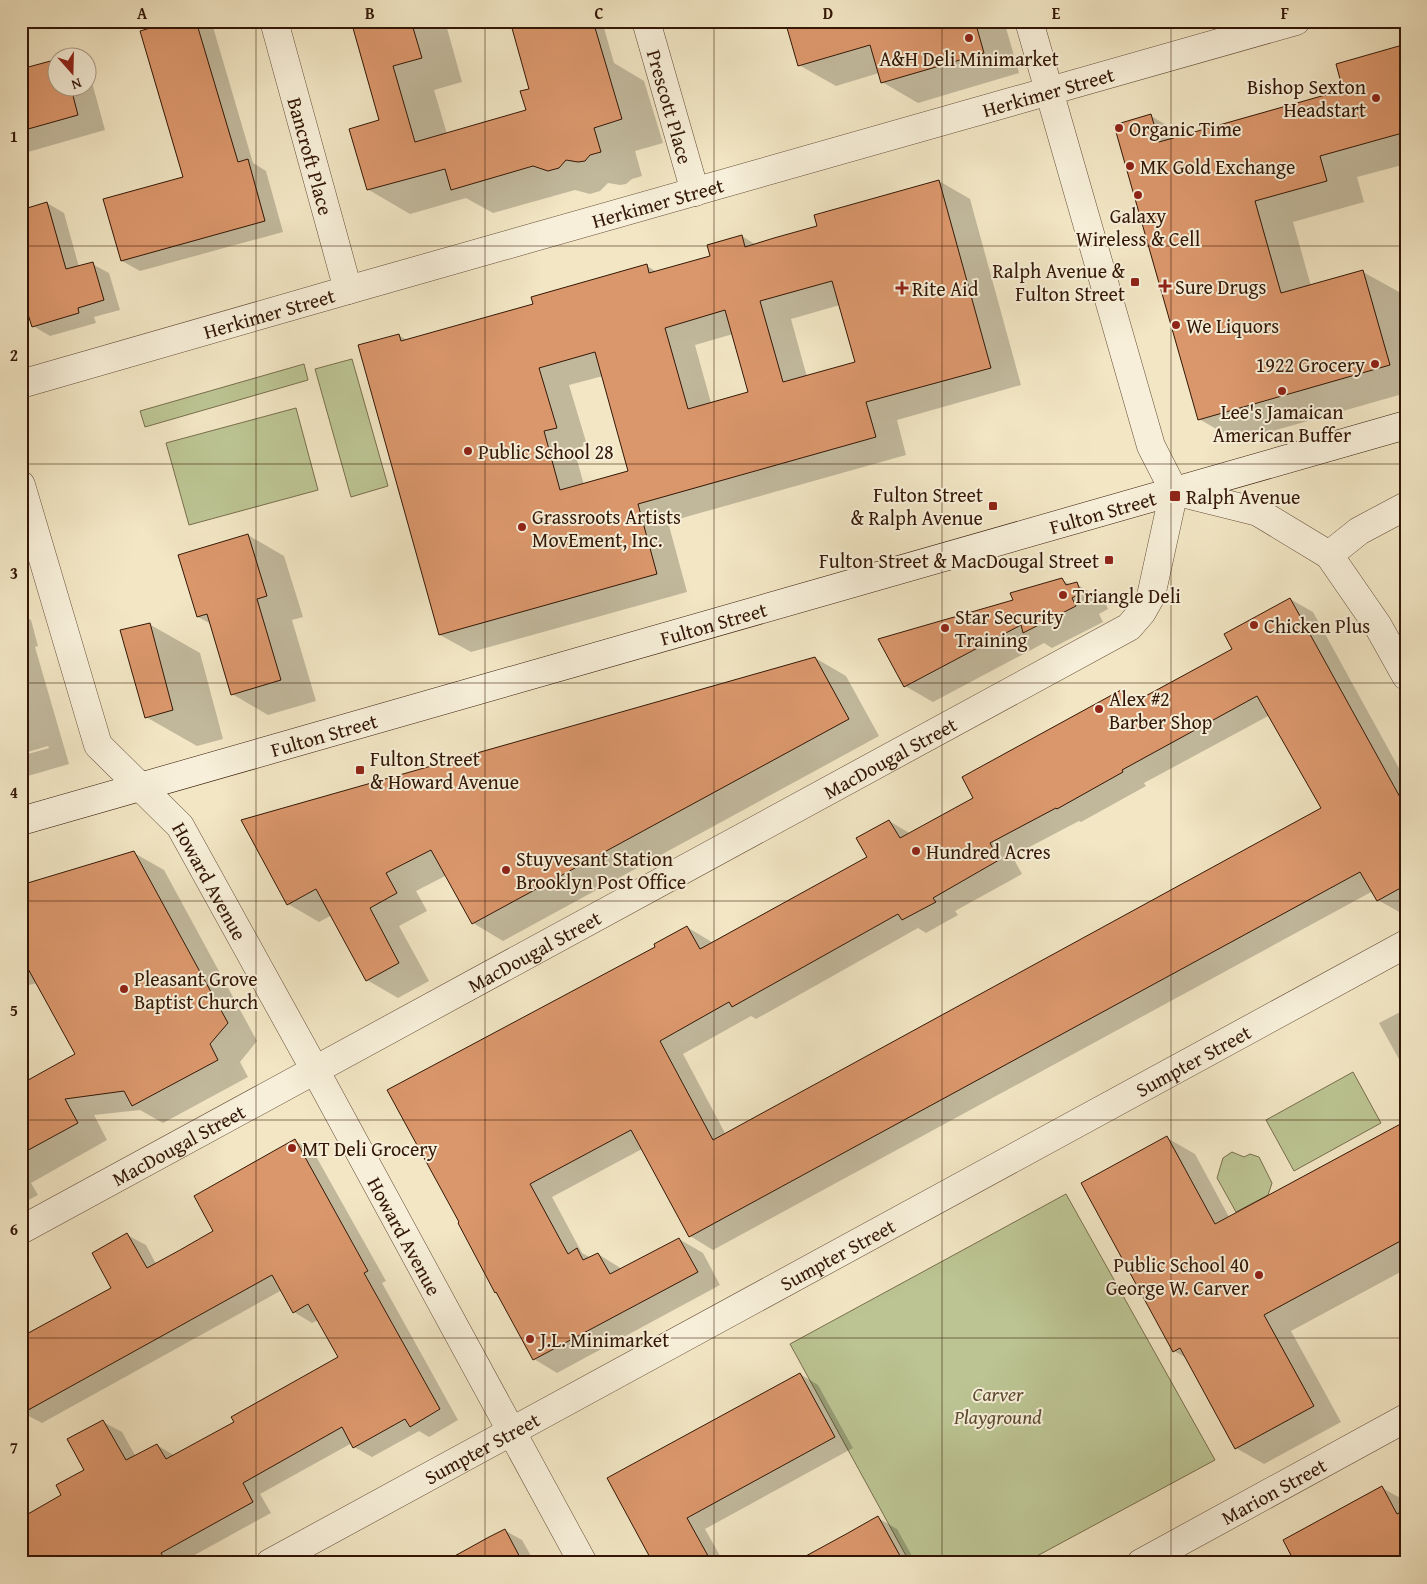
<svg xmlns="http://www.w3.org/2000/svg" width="1427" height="1584" font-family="'Gentium Book Plus',serif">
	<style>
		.green { fill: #bcc493; stroke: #786e4c }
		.shadow { fill: #0003; fill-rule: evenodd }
		.building { fill: #db976c; stroke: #331706; fill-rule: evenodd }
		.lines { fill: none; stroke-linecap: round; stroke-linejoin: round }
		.street-casing { stroke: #634b36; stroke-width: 29 }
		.secondary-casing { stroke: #331706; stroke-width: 29 }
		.street { stroke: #f7efd9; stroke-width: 28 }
		.secondary { stroke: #f7efd9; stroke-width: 28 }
		.grid { fill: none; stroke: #331706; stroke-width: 1; stroke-opacity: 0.55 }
		.poi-dot { fill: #8f2418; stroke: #f7efd9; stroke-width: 2 }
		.labels { text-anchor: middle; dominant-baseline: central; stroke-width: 4; stroke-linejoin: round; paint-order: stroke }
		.poi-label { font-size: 20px; fill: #331706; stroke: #f7efd9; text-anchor: start }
		.street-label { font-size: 20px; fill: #331706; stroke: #f7efd9 }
		.park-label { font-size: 20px; font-style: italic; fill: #5c4b30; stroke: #f7efd9 }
		.neatline { fill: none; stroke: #331706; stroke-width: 2 }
		.grid-label { font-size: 16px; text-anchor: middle; font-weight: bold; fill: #331706 }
	</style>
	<rect width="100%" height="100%" fill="#f2e6c4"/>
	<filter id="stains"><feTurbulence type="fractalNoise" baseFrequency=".004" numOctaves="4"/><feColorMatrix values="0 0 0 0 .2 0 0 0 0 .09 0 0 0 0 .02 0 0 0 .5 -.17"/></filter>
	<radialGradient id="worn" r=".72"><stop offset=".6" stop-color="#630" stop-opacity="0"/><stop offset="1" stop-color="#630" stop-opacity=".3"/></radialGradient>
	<!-- green -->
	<path class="green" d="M352,359l36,127 -37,11 -36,-128z
		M304,364l4,16 -163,47 -5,-16z
		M296,408l22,82 -129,35 -23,-82z
		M1353,1072l28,51 -87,48 -28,-51z
		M1232,1152l12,5 6,-3 9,3 13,26 -4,12 -32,17 -19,-34 6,-20z
		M1066,1194l149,266 -191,103h-114l-120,-219z"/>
	<!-- shadow -->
	<path class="shadow" d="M178,21h25l10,6 40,136 13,8 17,61 -143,39 -18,-10 63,-83z
		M352,21h93l17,61 -28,8 13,44 80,-23 3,-21 -19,-69h91l12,42 30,18 19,62 -28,8 7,25 -10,3 -6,5 -6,1 -12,-2 -8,8 -10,3 -15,-4 -82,23 -27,-15 -56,16 -41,-24 -18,-61 29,-8z
		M787,21h217l15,52 -101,30 -36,-21 -3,-9 -43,13 -37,-21z
		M1406,45v119l-49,13 7,25 -71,20 18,64 52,-14 38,21 5,18v82l-169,48 -38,-22 -48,-303 34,20 160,-45z
		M21,71l37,17h30v-14l2,1 15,55 -84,24z
		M939,181l31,18 51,186 -124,35 9,35 -238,67 19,70 -216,60 -31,-17 -42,-300 9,5 127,-35 113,-39 10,6 55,-15 30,-21 14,9 63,-18zM840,305l16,58 -49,14 -16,-58zM733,334l17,59 -39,10 -16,-58zM603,376l27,96 -46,13 -10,-36 13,-4 -18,-60z
		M47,203l17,10 15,54 13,-3 17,9 11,37 -26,7 2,6 -46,13 -17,-10z
		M248,535l36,21 19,61 -11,3 24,81 -48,14 -36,-21 -21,-70 -13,-7z
		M1062,580l9,5 5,-1 28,16 4,9 -9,5 4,8 -51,26 -8,-5 -111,59 -28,-16 -25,-46 135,-39z
		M1290,599l23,13 93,169v129l-5,3 -23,-13 -5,-9 -660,359 -23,-14 -48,-87 -90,48 30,56 9,5 7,-4 24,15 57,-30 24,14 17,32 -163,88 -23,-14 -75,-135 198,-277 30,-20 23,14 2,3 156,-87 21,-36 22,13 63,-36 147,-107 18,11 94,-52zM1270,715l52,94 -596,326 -43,-81 68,-38 5,3 162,-91 8,5 32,-18 -3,-4 67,-37 -10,-18 67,-35 2,1 65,-36 -2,-3z
		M21,614l10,6 7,26 -3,1 34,117 -48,14v-22l28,-8 -1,-2 -27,8z
		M149,624l51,29 23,86 -26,7 -51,-29z
		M815,658l31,18 33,60 -376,205 -30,-18 -26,-48 -31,16 11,20 -28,15 30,55 -31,17 -31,-18 -35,-65 -13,7 -31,-18 -45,-83z
		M134,853l30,17 93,171 -17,21 8,15 -85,46 -23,-13 -46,5 13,25 -76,43 7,12 -17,9v-119l56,-30 -40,-72 -16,4v-101z
		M1406,1009v63l-27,-49z
		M1406,1122v147l-115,62 50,91 -77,42 -28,-16 -48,-89 -14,-8 -7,-213 28,16 34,63z
		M295,1141l18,10 73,130 -4,2 76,137 -29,17 -10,-6 -47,26 -18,-10 -2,-4 -92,51 11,19 -91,50h-159l42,-67 23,-26 17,-48 19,10 14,25 21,-12 18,11 60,-34 104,-64 -21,-38 -6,3 -18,-11 -12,-22 -240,133 -19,-10 -2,-4 92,-121 14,-53 19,10 10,19 59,-33z
		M800,1374l18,11 35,63 -148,81 19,34h-69l-47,-84z
		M1382,1488l24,13v62z
		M878,1518l19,11 19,34h-120z
		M504,1530l18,10 13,23h-91z"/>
	<!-- building -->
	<path class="building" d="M174,21h22l42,141 10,-3 17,62 -144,40 -18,-62 80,-22 -43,-146z
		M351,21h60l11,37 -29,8 22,76 111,-32 -6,-19 9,-2 -19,-68h83l29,98 -28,9 7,24 -11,3 -5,6 -7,1 -12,-2 -7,8 -11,3 -15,-5 -82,24 -6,-21 -78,21 -18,-61 30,-9z
		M785,21h190l9,32 -103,30 -11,-38 -72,21z
		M1406,44v88l-86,24 7,25 -72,20 26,92 82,-23 27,95 -192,55 -84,-295 37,-11 8,28 184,-52 -7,-26z
		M58,59v29h13l7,27 -57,16v-62z
		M939,180l52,188 -125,34 10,35 -238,67 19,70 -218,61 -81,-290 41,-11 2,7 132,-37 -2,-7 116,-33 2,9 61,-17 -3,-11 35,-10 3,12 29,-9 43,-12 -3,-11zM832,281l23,81 -72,20 -23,-81zM725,310l23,82 -60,17 -23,-81zM595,352l33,119 -68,19 -16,-59 13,-3 -18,-60z
		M47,202l19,67 27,-7 11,38 -26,8 1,5 -47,14 -11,-35v-82z
		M248,534l19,62 -10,3 24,81 -50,15 -24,-81 -10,3 -19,-62z
		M1062,578l4,7 11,-3 4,11 -9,5 4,8 -53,27 -2,-8 -117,62 -26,-48 135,-39 -3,-7z
		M1290,598l116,210v77l-29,16 -17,-29 -671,365 -58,-107 -101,54 38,70 9,-6 6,12 15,-7 12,21 69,-36 19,34 -165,88 -37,-68 -1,1 -37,-70 1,-1 -72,-132 268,-143 -1,-3 33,-18 13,23 167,-92 -11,-19 33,-18 11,18 73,-40 -11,-21 159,-87 8,15 59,-32 44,-24 -8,-15zM1257,696l64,112 -608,332 -53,-99 69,-39 3,5 166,-93 4,6 34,-18 -3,-4 66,-38 -9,-17 66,-35 1,1 66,-37 -1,-2z
		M150,623l23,87 -28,8 -25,-88z
		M815,657l34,62 -377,205 -41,-74 -45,23 11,20 -27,15 29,55 -33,18 -50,-92 -29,16 -46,-85z
		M134,851l94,172 -18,21 8,16 -86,46 -8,-15 -59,8 13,24 -57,31v-70l54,-30 -54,-98v-71z
		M1406,1121v117l-142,77 50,91 -79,43 -55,-101 -7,4 -92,-169 86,-47 48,88z
		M295,1139l73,132 -4,2 76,136 -30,18 -5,-8 -52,29 -11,-21 -99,56 10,19 -92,51 6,10h-146v-45l40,-23 -5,-10 28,-15 -17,-31 36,-19 23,40 31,-16 9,15 68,-37 -3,-5 107,-60 -30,-53 -15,9 -21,-38 -251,139v-77l90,-49 -19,-35 35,-20 20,35 33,-18 33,-19 -19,-35z
		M800,1373l35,64 -148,81 25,45h-59l-46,-85z
		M1382,1486l15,28 9,-5v54h-111l-12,-23z
		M878,1516l26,47h-111l55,-30z
		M505,1529l18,34h-81l47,-26z"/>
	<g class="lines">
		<defs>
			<g id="street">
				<path id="s1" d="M274,21l74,269"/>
				<path id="s2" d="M646,21l49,171"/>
				<path d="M1029,21l122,425 23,45 84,21 71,43 49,71 28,50"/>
				<path id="s3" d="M21,384l327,-94 948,-269"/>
				<path id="s4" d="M21,485l77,260 82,81 135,244 268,493"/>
				<path d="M1329,555l30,-24 47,-25"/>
				<path id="s5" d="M21,1230l1108,-603 13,-15 9,-16 23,-105"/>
				<path id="s6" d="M270,1563l1136,-619"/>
				<path id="s7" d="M1141,1563l265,-145"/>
			</g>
			<g id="secondary">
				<path id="s8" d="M21,821l1385,-396"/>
			</g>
		</defs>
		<!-- street casing -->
		<use href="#street" class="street-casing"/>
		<!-- secondary casing -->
		<use href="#secondary" class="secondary-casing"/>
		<!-- street -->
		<use href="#street" class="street"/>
		<!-- secondary -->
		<use href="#secondary" class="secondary"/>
	</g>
	<!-- grid -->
	<path class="grid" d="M256,21v1542M485,21v1542M714,21v1542M942,21v1542M1171,21v1542M21,246h1385M21,464h1385M21,683h1385M21,901h1385M21,1120h1385M21,1338h1385"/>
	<!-- markers -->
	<g class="poi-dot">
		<circle cx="969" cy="38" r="5"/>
		<circle cx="1376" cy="98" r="5"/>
		<circle cx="1119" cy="128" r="5"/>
		<circle cx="1130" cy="166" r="5"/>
		<circle cx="1138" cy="195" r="5"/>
		<rect x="1130" y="277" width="10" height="10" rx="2.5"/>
		<path d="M1162.5 278.5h5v5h5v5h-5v5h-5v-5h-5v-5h5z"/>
		<path d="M899.5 280.5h5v5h5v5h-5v5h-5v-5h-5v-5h5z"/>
		<circle cx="1176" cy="325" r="5"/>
		<circle cx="1375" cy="364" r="5"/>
		<circle cx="1282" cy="391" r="5"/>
		<circle cx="468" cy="451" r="5"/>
		<rect x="1169" y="490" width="12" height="12" rx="2.5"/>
		<rect x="988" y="501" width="10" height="10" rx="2.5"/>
		<circle cx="522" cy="527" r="5"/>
		<rect x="1104" y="555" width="10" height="10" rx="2.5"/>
		<circle cx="1063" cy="595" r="5"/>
		<circle cx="1254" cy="625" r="5"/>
		<circle cx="945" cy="628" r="5"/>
		<circle cx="1099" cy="709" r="5"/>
		<rect x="355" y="765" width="10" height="10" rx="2.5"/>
		<circle cx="916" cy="851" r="5"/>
		<circle cx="506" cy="870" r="5"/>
		<circle cx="124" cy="989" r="5"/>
		<circle cx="292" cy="1148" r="5"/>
		<circle cx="1259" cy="1275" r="5"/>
		<circle cx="530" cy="1339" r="5"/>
	</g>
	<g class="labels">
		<!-- poi labels -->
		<g class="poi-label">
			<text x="969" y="58" text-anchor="middle">A&amp;H Deli Minimarket</text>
			<text x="1366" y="86" text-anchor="end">Bishop Sexton<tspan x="1366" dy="23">Headstart</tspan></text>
			<text x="1129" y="128">Organic Time</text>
			<text x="1140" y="166">MK Gold Exchange</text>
			<text x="1138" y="215" text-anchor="middle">Galaxy<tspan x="1138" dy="23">Wireless &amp; Cell</tspan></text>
			<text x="1125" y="270" text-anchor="end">Ralph Avenue &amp;<tspan x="1125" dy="23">Fulton Street</tspan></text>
			<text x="1175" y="286">Sure Drugs</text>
			<text x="912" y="288">Rite Aid</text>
			<text x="1186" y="325">We Liquors</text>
			<text x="1365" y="364" text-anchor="end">1922 Grocery</text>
			<text x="1282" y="411" text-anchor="middle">Lee's Jamaican<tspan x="1282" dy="23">American Buffer</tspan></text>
			<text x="478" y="451">Public School 28</text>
			<text x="983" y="494" text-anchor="end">Fulton Street<tspan x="983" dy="23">&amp; Ralph Avenue</tspan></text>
			<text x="1186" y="496">Ralph Avenue</text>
			<text x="532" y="516">Grassroots Artists<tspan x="532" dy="23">MovEment, Inc.</tspan></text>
			<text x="1099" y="560" text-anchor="end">Fulton Street &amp; MacDougal Street</text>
			<text x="1073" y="595">Triangle Deli</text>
			<text x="955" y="616">Star Security<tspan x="955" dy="23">Training</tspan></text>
			<text x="1264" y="625">Chicken Plus</text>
			<text x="1109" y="698">Alex #2<tspan x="1109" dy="23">Barber Shop</tspan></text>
			<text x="370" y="758">Fulton Street<tspan x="370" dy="23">&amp; Howard Avenue</tspan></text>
			<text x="926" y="851">Hundred Acres</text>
			<text x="516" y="858">Stuyvesant Station<tspan x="516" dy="23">Brooklyn Post Office</tspan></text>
			<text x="134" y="978">Pleasant Grove<tspan x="134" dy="23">Baptist Church</tspan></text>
			<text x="302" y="1148">MT Deli Grocery</text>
			<text x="1249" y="1264" text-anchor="end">Public School 40<tspan x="1249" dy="23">George W. Carver</tspan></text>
			<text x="540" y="1339">J.L. Minimarket</text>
		</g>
		<!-- street labels -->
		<g class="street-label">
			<text stroke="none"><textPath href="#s3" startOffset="1068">Herkimer Street</textPath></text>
			<text stroke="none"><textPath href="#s2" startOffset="89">Prescott Place</textPath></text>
			<text stroke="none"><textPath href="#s1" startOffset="140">Bancroft Place</textPath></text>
			<text stroke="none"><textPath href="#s3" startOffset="662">Herkimer Street</textPath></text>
			<text stroke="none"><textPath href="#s3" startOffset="258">Herkimer Street</textPath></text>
			<text stroke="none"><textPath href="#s8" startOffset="1125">Fulton Street</textPath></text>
			<text stroke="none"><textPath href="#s8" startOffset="720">Fulton Street</textPath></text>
			<text stroke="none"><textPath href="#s8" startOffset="315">Fulton Street</textPath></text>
			<text stroke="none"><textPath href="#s5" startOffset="989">MacDougal Street</textPath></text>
			<text stroke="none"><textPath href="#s4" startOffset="449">Howard Avenue</textPath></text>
			<text stroke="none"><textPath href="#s5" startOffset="584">MacDougal Street</textPath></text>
			<text stroke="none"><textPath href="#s6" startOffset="1051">Sumpter Street</textPath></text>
			<text stroke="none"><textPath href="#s5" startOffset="179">MacDougal Street</textPath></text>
			<text stroke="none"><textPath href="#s4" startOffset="854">Howard Avenue</textPath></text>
			<text stroke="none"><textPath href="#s6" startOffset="646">Sumpter Street</textPath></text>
			<text stroke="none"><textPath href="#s6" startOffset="241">Sumpter Street</textPath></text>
			<text stroke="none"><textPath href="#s7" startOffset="151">Marion Street</textPath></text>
		</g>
		<!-- park labels -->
		<g class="park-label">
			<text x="998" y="1393">Carver<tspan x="998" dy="23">Playground</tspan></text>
		</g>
	</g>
	<!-- margin -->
	<rect width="1427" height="1584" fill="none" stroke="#f2e6c4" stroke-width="55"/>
	<!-- north arrow -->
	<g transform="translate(72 72) rotate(160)"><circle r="24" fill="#f7efd9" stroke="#a99985"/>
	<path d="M0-4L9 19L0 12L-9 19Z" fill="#8f2418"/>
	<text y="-8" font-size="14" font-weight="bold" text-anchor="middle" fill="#331706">N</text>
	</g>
	<rect x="28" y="28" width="1372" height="1528" class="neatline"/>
	<g class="grid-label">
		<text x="142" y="19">A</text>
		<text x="370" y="19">B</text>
		<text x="599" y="19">C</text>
		<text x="828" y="19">D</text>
		<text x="1056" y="19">E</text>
		<text x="1285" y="19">F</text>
		<text x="14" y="142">1</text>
		<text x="14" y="361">2</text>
		<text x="14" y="579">3</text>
		<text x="14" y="798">4</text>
		<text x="14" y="1016">5</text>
		<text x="14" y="1235">6</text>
		<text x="14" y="1453">7</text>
	</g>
	<rect width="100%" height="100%" filter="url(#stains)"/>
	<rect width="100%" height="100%" fill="url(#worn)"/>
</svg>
